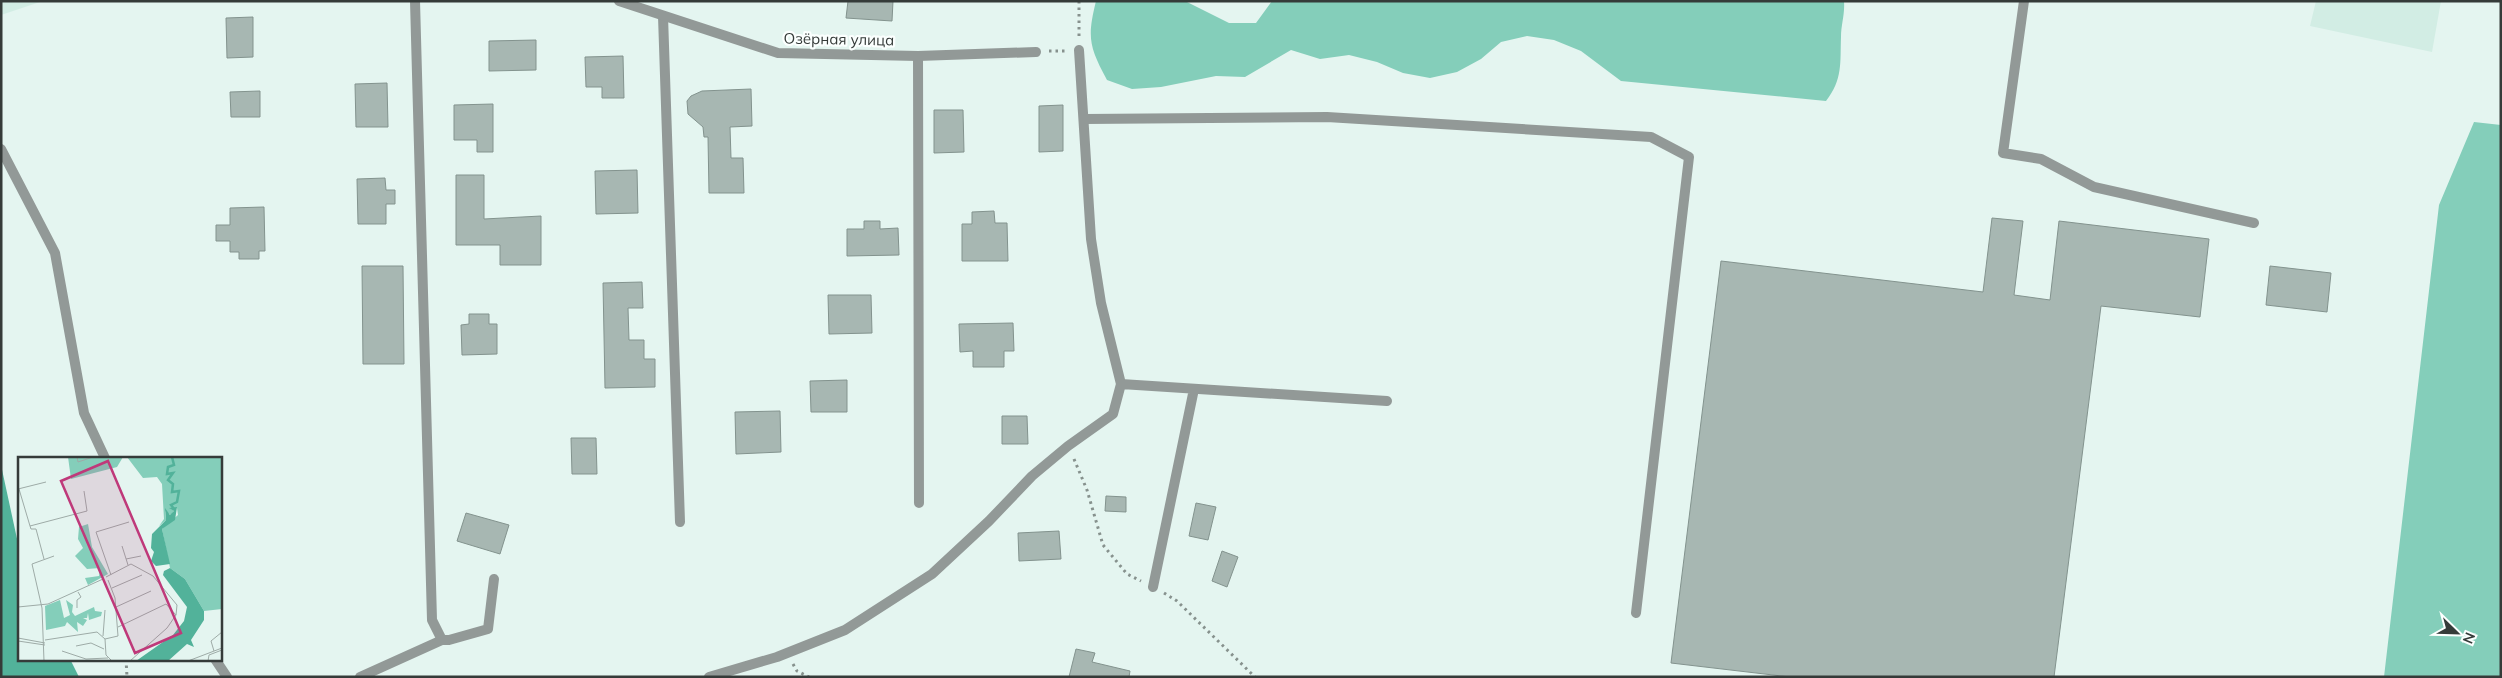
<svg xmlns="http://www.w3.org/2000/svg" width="2502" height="678" font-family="Mulish,sans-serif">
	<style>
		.built { fill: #d2ede4 }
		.green { fill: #84ceba }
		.water { fill: #52b29a }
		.building { fill: #a7b7b2; stroke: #83938e }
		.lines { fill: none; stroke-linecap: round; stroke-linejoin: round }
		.path { stroke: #86918d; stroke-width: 3; stroke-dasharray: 2.5 4; stroke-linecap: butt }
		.lane { stroke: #929997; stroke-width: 10 }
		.street { stroke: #929997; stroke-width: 10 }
		.labels { text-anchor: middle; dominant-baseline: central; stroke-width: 4.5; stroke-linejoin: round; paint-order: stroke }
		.street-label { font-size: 15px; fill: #353b39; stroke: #fbfffe }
		.inset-river { fill: none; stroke: #52b29a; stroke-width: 2.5 }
		.inset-road { fill: none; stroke: #9eaba7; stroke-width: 1 }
		.view { fill: #bf397a; fill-opacity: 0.15; stroke: #bf397a; stroke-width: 2.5 }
		.inset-edge { fill: none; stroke: #353b39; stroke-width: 2.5 }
	</style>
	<rect width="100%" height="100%" fill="#e4f5f0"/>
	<!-- built -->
	<path class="built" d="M1,1h42l-42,14z
		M2316,1h125l-9,51 -122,-26z"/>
	<!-- green -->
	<path class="green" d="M1096,1h89l44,22h27l16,-22h572c1,13 -3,24 -3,36 -1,26 2,42 -15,64l-205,-20 -40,-30 -27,-11 -27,-4 -26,6 -20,17 -24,13 -27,6 -27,-5 -26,-11 -28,-7 -29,4 -29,-9 -46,27 -29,-1 -55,11 -29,2 -25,-9c-18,-34 -20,-42 -11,-79z
		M2474,122l27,3v552h-117l55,-472z"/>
	<!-- water -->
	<path class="water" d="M1,465l18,83v111h51l9,18h-78z"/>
	<!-- building -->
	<path class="building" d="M848,1h45l-1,20 -46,-3z
		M253,17v40l-26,1 -1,-40z
		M536,40v30l-47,1v-30z
		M623,56l1,42h-22v-11h-16l-1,-30z
		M387,83l1,44h-32l-1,-43z
		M751,89l1,37 -22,1 1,31h12l1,35h-35l-1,-56h-4l-1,-10 -15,-13 -1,-13 4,-5 11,-5z
		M260,91v26h-29l-1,-25z
		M493,104v48h-16v-12h-23v-35z
		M1063,105v46l-24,1v-46z
		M934,110h29l1,42 -30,1z
		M637,170l1,43 -42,1 -1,-43z
		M456,175h28v44l57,-3v49h-41v-20h-44z
		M385,178l1,12h9v14h-9v20h-28l-1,-45z
		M264,207l1,44h-6v8h-20v-7h-9v-11h-14v-16h14v-17z
		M994,211l1,12h12l1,38h-46v-37h10v-12z
		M1992,218l31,3 -9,74 36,5 9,-79 150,18 -9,78 -99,-11 -47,371h-264l-119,-14 50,-402 262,31z
		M864,221h16v8l18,-1 1,27 -52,1v-27h17z
		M362,266h41l1,98h-41z
		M2270,266l61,7 -4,39 -61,-7z
		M642,282l1,26h-15l1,32h15v19h11v28l-50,1 -2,-105z
		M828,295h43l1,38 -43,1z
		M469,314h20v10h8v30l-35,1 -1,-30 8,-1z
		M1013,323l1,28h-10v16h-31v-16l-13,1 -1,-28z
		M847,380v32h-36l-1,-31z
		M780,411l1,41 -45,2 -1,-42z
		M1002,416h25l1,28h-26z
		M571,438h25l1,36h-25z
		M1106,496l20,1v15l-21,-1z
		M1196,503l20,4 -8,33 -19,-4z
		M466,513l43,12 -9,29 -43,-13z
		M1059,531l2,28 -42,2 -1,-28z
		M1222,551l16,6 -11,30 -15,-6z
		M1076,649l19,4 -3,9 38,9 -1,6h-60z"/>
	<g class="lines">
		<!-- path -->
		<path class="path" d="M1079,1v37
			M1049,51h16
			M1074,459l13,31 16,55 24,29 14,7
			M1164,593l13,8 78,76
			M126,659l1,18
			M793,664l4,7 12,6"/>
		<!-- lane -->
		<path class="lane" d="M2024,1l-21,152 38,6 53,28 160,36
			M663,16l17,506
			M918,56l1,447
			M1085,119l242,-2 324,20 38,20 -53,456
			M1,149l54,104 29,160 21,45
			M1121,384l266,17
			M1153,587l41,-198
			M442,640h7l39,-11 6,-50
			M215,659l12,18
			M360,677l82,-37 -10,-20 -17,-619
			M709,677l68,-20 68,-27 87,-56 57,-53 43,-45 36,-30 45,-32 8,-30 -20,-81 -10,-64 -12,-189"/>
		<!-- street -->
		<path class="street" d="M619,1l159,52 140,3 118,-4"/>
	</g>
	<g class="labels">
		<!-- street labels -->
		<g class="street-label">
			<text transform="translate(839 39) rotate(1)">Озёрная улица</text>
		</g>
	</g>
	<!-- overview -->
	<g transform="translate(18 457)">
		<rect width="204" height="204" fill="#e4f5f0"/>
		<path d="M50,0h55l-6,10 -46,12zM109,0h95v152l-18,2 -19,-32 -15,-11 -8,-39 16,-14 -1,-7h-7l4,3 -3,4 -6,-4 1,9 -7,6 5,-7 -2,-35 -5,-7 -14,1zM70,67l4,23 16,27 -20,11 -3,-7 14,-2 1,-8 -13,1 -12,-13 8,-8 -5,-9 1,-12zM42,143l4,18 6,-3 -4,-15 7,5 -1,7 3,4 19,-9 1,4 7,1 -1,4 -12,4 -1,-7 -1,5h-4l4,2 -4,6 -6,-4 1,10 -11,-10 -2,4 -19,4 -1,-24z" fill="#84ceba"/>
		<path d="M159,50l-2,13 -13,9 8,35 -14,2 -5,-5 3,-9 -3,-4 1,-14 14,-14 -1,-12 5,7 4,-4 -5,-3zM152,111l15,11 19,32v9l-13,20 3,7 -7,-3 -19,17h-32l37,-26 11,-14 3,-14 -24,-32 1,-4z" fill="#52b29a"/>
		<path class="inset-river" d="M154,0l2,8 -6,2 -1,7 6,-1 -5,7 5,4 -1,8 7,-1 -2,11 -6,3 3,4"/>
		<path class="inset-road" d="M59,0l1,5 15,-5M0,32l28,-7M1,32l11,37 57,-15 -3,-20M12,69l1,3h5l8,30M104,89l6,19M108,102l15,-3M93,118l-15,-43 33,-10M88,120l25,-13 22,12 24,29 -1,10 -9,13 -37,33M94,131l30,-13M0,150l30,-3 55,-25M98,150l35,-16M59,151v-8l4,-3 -3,-5M100,170l48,-23 10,11M85,179l2,-26M0,181l27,5M87,182l13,-3 -3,-38 -7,-18M27,183l52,-8 8,7 1,16 6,6M0,184l27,4M58,189l15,-3 13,6M44,194l24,8 22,-1M196,194l-3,-10 11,-9M26,204l-2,-53 -10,-44 22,-8M170,204l34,-13M190,204l1,-6 13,-5"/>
		<path class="view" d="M90,4l73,172 -46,20 -74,-172z"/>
		<rect width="204" height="204" class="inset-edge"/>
	</g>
	<!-- border -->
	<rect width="2502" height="678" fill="none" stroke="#353b39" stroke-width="5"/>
	<!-- north arrow -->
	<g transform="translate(2457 633) rotate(113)" stroke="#fbfffe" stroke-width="4" paint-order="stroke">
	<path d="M0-4L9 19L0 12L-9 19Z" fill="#353b39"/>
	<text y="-8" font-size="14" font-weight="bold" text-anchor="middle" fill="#353b39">N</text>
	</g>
</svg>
